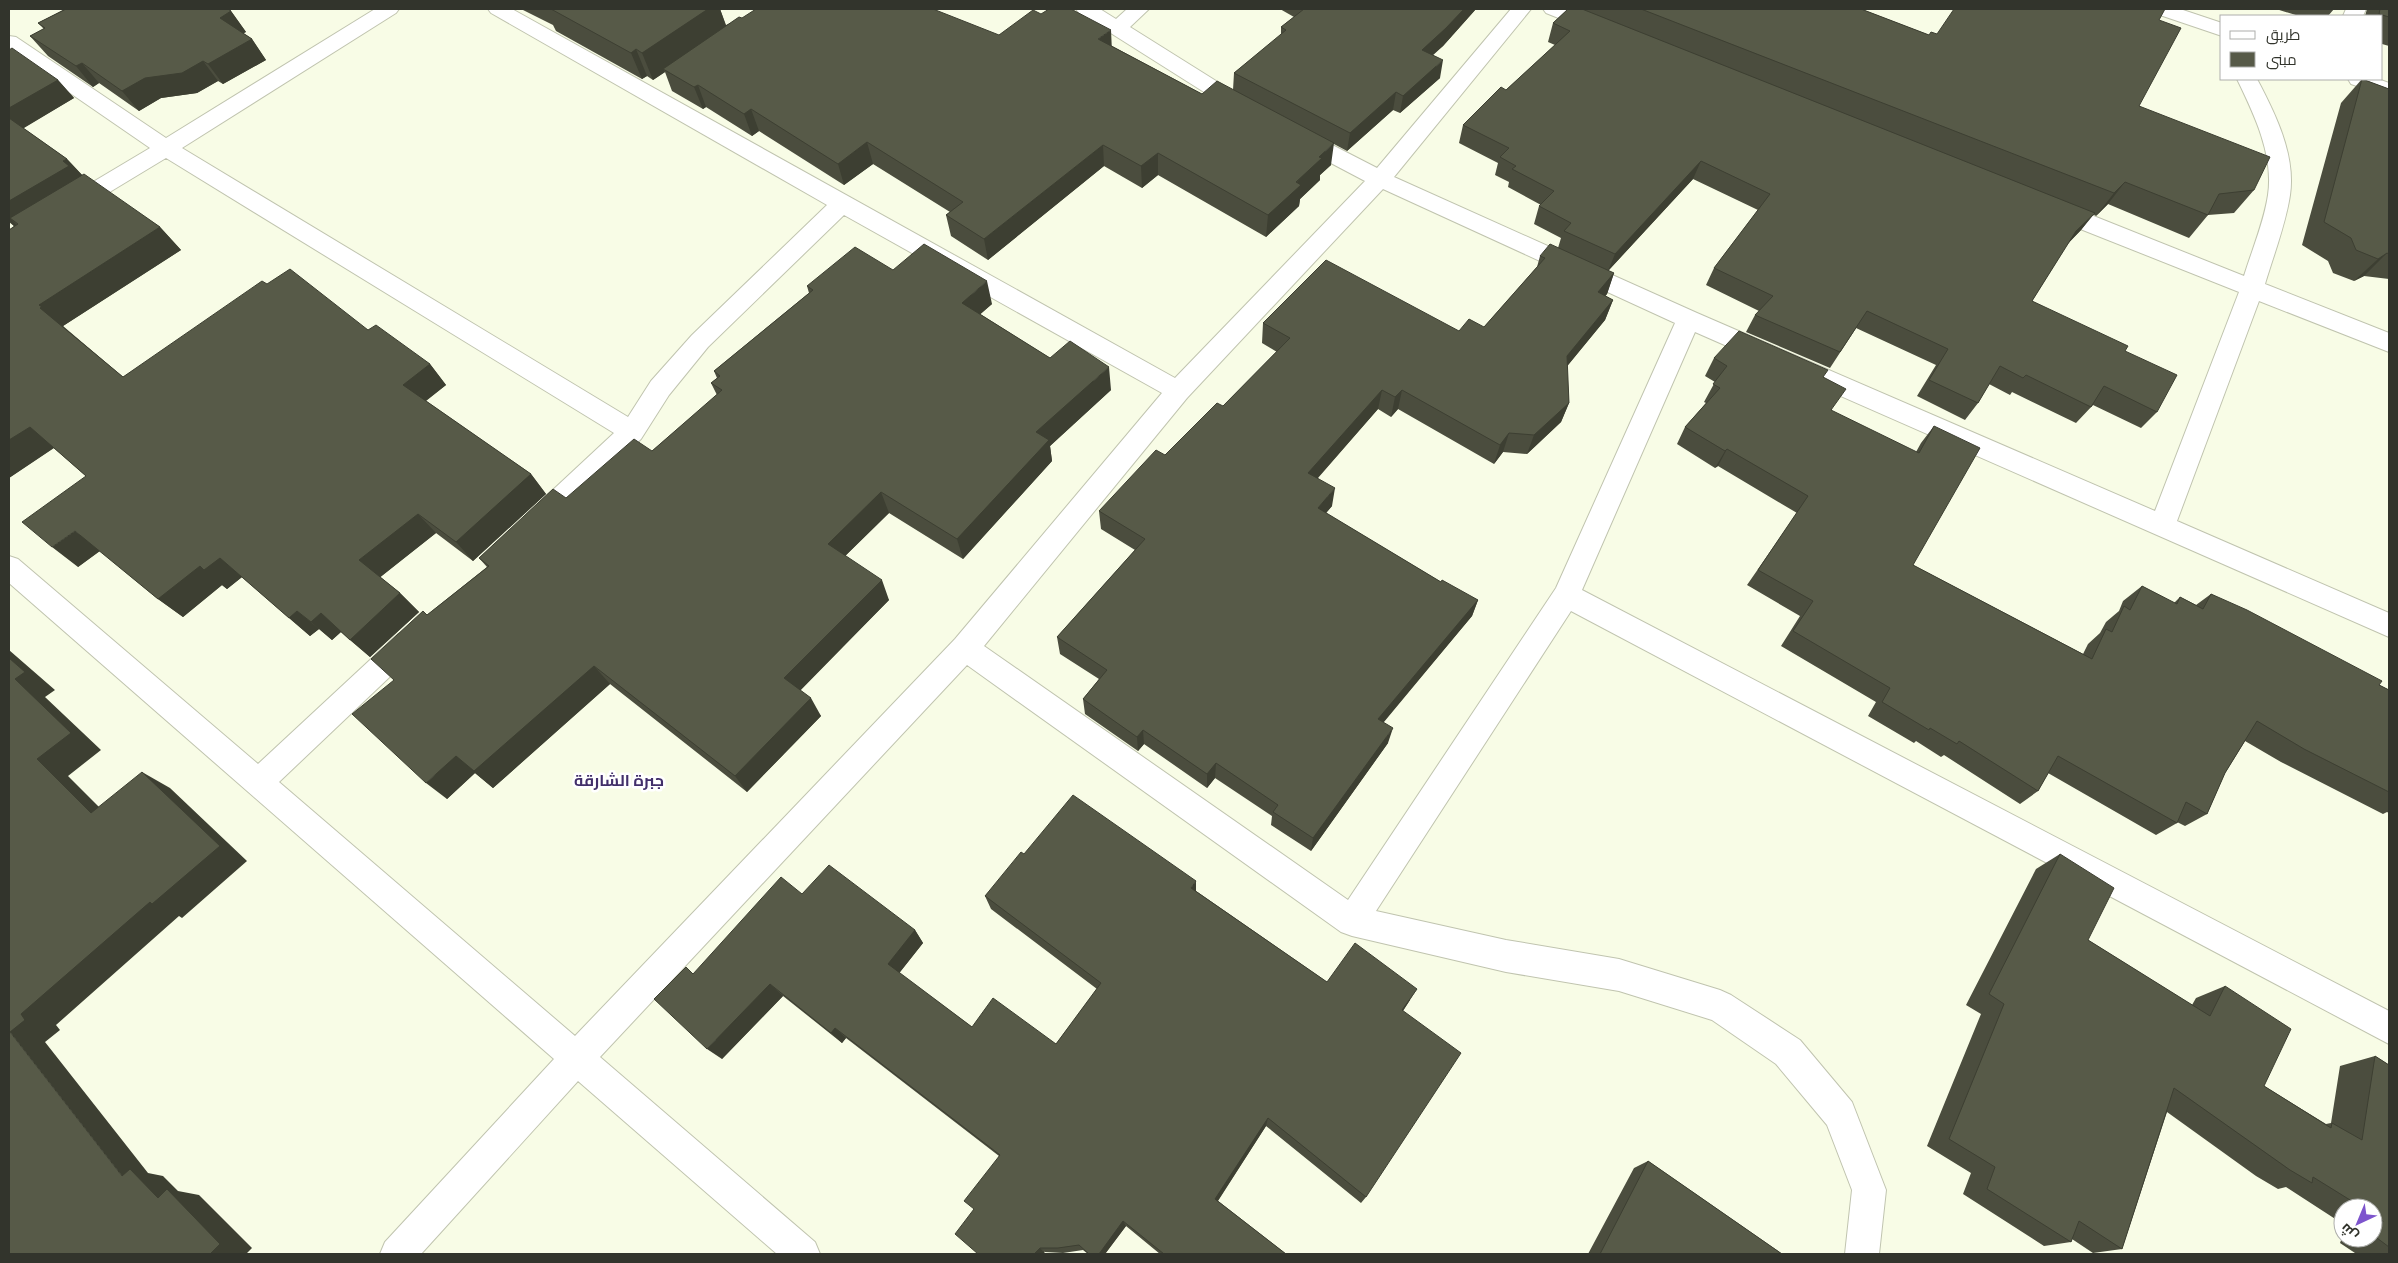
<svg xmlns="http://www.w3.org/2000/svg" width="2398" height="1263" font-family="'Public Sans',Cairo,sans-serif">
	<style>
		.lines { fill: none; stroke-linecap: round; stroke-linejoin: round }
		.minor-casing { stroke: #c0c4af; stroke-width: 2 }
		.minor { fill: #fff; fill-rule: evenodd }
		.wall { fill: #4b4d3e }
		.shaded-wall { fill: #3d3f32 }
		.building { fill: #575a48; stroke: #3d3f32 }
		.labels { text-anchor: middle; dominant-baseline: central; stroke-width: 5; stroke-linejoin: round; paint-order: stroke }
		.neighbourhood-label { font-size: 16px; font-weight: bold; fill: #422f6a; stroke: #fff }
	</style>
	<rect width="100%" height="100%" fill="#f8fce6"/>
	<g class="lines">
		<defs>
			<path id="minor" d="M375,9h24l-3,4 -214,135 446,269 23,-36 41,-46 135,-130 -336,-192 -3,-4h24l663,369 190,-197 -74,-39 -3,-5 3,-5 8,-2 8,2 70,36 134,-159h20l-137,168 303,136 458,198 84,-219 -194,-77 -3,-6 3,-6 8,-2 8,2 183,73c8,-26 20,-54 24,-81 6,-40 -14,-81 -31,-116h20c18,34 39,76 33,116 -4,28 -17,62 -25,89l124,49v19l-130,-51 -82,220 212,92v24l-694,-305 -113,258 807,421v33l-818,-433 -195,300 130,29 113,19 101,31 11,5 69,45 52,62 34,88 -7,64h-34l7,-64 -25,-65 -51,-61 -64,-44 -93,-29 -113,-19 -154,-36 -11,-4 -374,-267 -367,392 215,185 5,12h-43l-199,-173 -157,173h-41l5,-12 169,-183 -545,-476v-27l9,3 240,205 140,-130 10,-4 10,4 4,8 -4,8 -139,132 296,254 380,-397 207,-246 -318,-178 -136,132 -39,48 -28,44 -96,91 -9,3 -9,-3 -4,-8 4,-8 87,-81 -448,-275 -149,90 -8,2v-18l141,-84 -141,-97v-15l7,1 150,101zM1383,189l292,134 -119,265 -208,312 -364,-254 203,-248z
				M1076,9h24l16,10 11,-10h22l-19,18 118,74 4,5 -4,5 -7,2 -7,-2 -155,-98z
				M1543,9h27l35,14 3,4 -3,4 -7,2 -7,-2 -45,-18z
				M2151,9h29l42,14v13l-68,-23z
				M2346,9h20l-3,7h-20z
				M2348,79h30l11,4v14l-38,-13z"/>
		</defs>
		<!-- minor casing -->
		<use href="#minor" class="minor-casing"/>
		<!-- minor -->
		<use href="#minor" class="minor"/>
	</g>
	<!-- wall -->
	<path class="wall" d="M61,9h167l3,2 15,21 -3,1 9,6 14,21 -43,24 -5,-3 -21,12 -36,5 -22,13 -40,-28 -6,4 -45,-31 -18,-20 14,-7 -6,-6 25,-13z
		M521,9h199l6,16 16,-7 257,17 42,-21 71,32 90,48 31,-4 1,-17 47,-38v-8l13,-10 -14,-8h196l-33,37 -11,9 8,23 -40,35 -7,-3 -46,41 -28,-15 12,29 -11,10v5l-20,19 -1,7 -33,31 -108,-62 -16,13 -38,-22 -116,94 -37,-24 -5,-21 4,-3 -77,-48 -29,21 -85,-54 -7,5 -46,-29 -3,2 -31,-18 -7,-19 -12,8 -6,-4 -5,3 -86,-48 -3,-6z
		M1568,9h293l68,26 230,-15 -20,86 115,84 -20,23 -26,2 -19,23 -81,-34 -12,12 -3,-2 -12,16 -13,13 -36,58 93,50 32,61 -16,16 -48,-23 -17,18 -64,-31 -2,3 -21,-11 -11,19 -13,17 -48,-24 19,-31 -80,-37 -26,40 -84,-36 9,-17 4,-4 -53,-26 8,-17 44,-58 -65,-31 -85,92 6,2 -7,21 -2,2 8,4 -8,20 -38,46 2,37 -8,19 -34,32 -24,-2 -9,12 -96,-55 -7,8 -13,-8 -60,69 14,28 -6,7 115,69 37,18 -6,16 -89,106 5,21 -77,108 -40,-26 1,-9 -57,-38 -8,10 -63,-44 -6,7 -53,-37 -2,-15 16,-20 -39,-25 -3,-17 78,-87 -34,-21 -2,-18 124,-105 54,-54 -15,-9 1,-20 196,8 25,-4 53,-60 3,-11 18,-8 3,-10 -27,-14 5,-18 2,-1 -33,-18 1,-5 -14,-7 3,-12 -39,-20 4,-18 43,-35 49,-45 -7,-3 5,-19z
		M2276,9h58l-6,7h-29z
		M2367,9h22v37l-7,-2v-28h-17z
		M9,50l49,30 16,18 -51,30 44,31 15,16 78,52 21,23 -118,76 60,51 144,-93 101,46 62,34 16,21 -20,16 105,73 15,20 -73,67 -37,-28 -56,44 20,16 19,19 -49,45 -29,-25 -9,8 -13,-11 -9,7 -68,-59 -15,12 -5,-4 -39,32 -25,-18 -58,-48 -22,16 8,-91 -32,-28 -45,30v-248l5,-4 -5,-4z
		M2362,79l27,10v190l-25,-3 -10,5 -21,-8 -5,-12 -26,-16 39,-142z
		M893,270l99,34 -12,10 70,44 61,32 -61,56 2,15 -89,98 -74,-46 -44,43 44,44 -89,90 21,26 -74,76 -137,-108 -117,104 -18,-15 -28,26 -53,-119 33,-65 60,-48 -8,-9 173,-107 65,-56 -6,-12 6,-5 -3,-7 95,-78 -2,-7z
		M1714,358l110,19 8,34 84,41 5,-9 13,-17 -21,139 170,89 5,-10 12,-11 6,-11 13,-11 4,-10 19,-15 32,17 6,-6 16,8 15,-11 178,96v123l-2,-1 -4,2 -102,-52 -36,-21 -20,32 -18,41 -22,12 -8,-4v1l-21,12 -108,-62 -10,18 -18,13 -76,-49 -3,2 -25,-16 -2,2 -46,-27 8,-14 -95,-56 19,-30 -53,-31 50,-72 -79,-47 -3,2 -38,-24 8,-17 21,-24 -2,-1 11,-20 -10,-6z
		M1024,854l172,37 131,91 83,18 -7,11 -37,186 -5,6 -95,-77 -48,75 68,53h-126l-34,-28 -21,28h-17l-5,-4 -20,3 -18,-1 -71,-43 25,-53 -153,-118 -4,5 -59,-47 -61,63 -28,-86 108,-79 113,36 8,13 -24,30 73,54 84,17 41,-55 -106,-80 -6,-13z
		M2060,854l28,86 104,65 4,-7 29,-12 39,100 62,38 5,-1 9,-57 35,-10 14,9v189h-34v-1l-15,-10 3,-8v3h30v-30h-30v16l-57,-37 -8,2 -22,-13 -89,-64 -45,137 -29,4 -21,-14 -1,3 -27,4 -81,-52 8,-21 -44,-27 54,-132 -15,-9 70,-136z
		M1648,1161l134,93h-194l46,-86z"/>
	<!-- shaded-wall -->
	<path class="shaded-wall" d="M708,9h12l7,20 -64,40 2,3 -12,8 -11,-27z
		M1464,9h12l-33,37 -24,22 3,-18z
		M231,11l15,21 -12,6 -14,-20z
		M1111,30l1,22 -14,-13z
		M252,39l14,21 -43,24 -15,-20z
		M636,49l11,27 -5,3 -11,-26z
		M1443,60l-3,18 -40,35 3,-17z
		M203,61l15,20 -21,12 -36,5 -22,13 -17,-20 23,-13z
		M82,63l17,20 -6,4 -17,-21z
		M58,80l16,18 -55,33 -10,-11v-12z
		M698,85l8,22 -3,2 -9,-22z
		M1396,92l-3,18 -46,41 3,-18z
		M751,109l8,22 -7,5 -8,-22z
		M867,142l6,22 -29,21 -6,-21z
		M1334,143l-3,22 -11,10v5l-20,19 -1,7 -33,31 2,-22 51,-58z
		M1103,145l1,21 -116,94 -4,-21z
		M1158,153v22l-16,13 -1,-22z
		M67,159l17,18 -74,41 7,7 -2,2 -6,-6v-20z
		M1701,161l-8,18 -85,92 7,-17z
		M2125,182l-17,22 -12,12 18,-23z
		M2095,213l-14,17 -18,19 13,-18z
		M160,227l21,23 -118,76 2,3 -1,1 -24,-22 -1,-3z
		M2387,253l-23,23 -10,5 24,-22z
		M1614,273l-7,21 -16,19 7,-21z
		M987,281l5,23 -25,22 -5,-23z
		M1613,300l-8,20 -45,55 7,-19z
		M430,364l16,21 -27,21 -16,-21z
		M1109,367l2,23 -61,56 2,15 -89,98 -6,-20 79,-107z
		M1382,390l-4,19 -72,82 2,-18z
		M1402,390l-4,19 -7,8 4,-20z
		M1569,403l-8,19 -34,32 7,-19z
		M30,427l25,20 -46,31v-38z
		M1509,433l-6,19 -9,12 6,-19z
		M1727,449l-9,17 -3,2 10,-17z
		M531,474l15,20 -73,67 -17,-19z
		M1335,488l-3,18 -17,20 3,-18z
		M881,492l8,21 -52,51 -9,-20z
		M418,514l18,19 -58,46 -19,-19z
		M75,531l26,19 -23,17 -26,-20z
		M220,558l22,19 -15,12 -5,-4 -39,32 -25,-18 42,-33z
		M882,580l7,20 -94,96 -11,-18z
		M400,593l19,19 -49,45 -20,-17z
		M1478,600l-6,16 -98,118 4,-15z
		M297,611l22,18 -9,7 -21,-18z
		M321,613l21,18 -10,9 -21,-18z
		M9,650l46,40 -10,7 56,53 -33,26 53,53 -30,-16 -54,-54 -28,-101z
		M594,666l16,18 -117,104 -18,-15 -28,26 -21,-16 30,-27z
		M811,698l10,18 -74,76 -12,-16z
		M1393,728l-5,15 -77,108 2,-13z
		M1143,730l1,14 -6,7 -1,-14z
		M1216,763l-1,15 -8,10v-14z
		M142,772l28,16 77,73 -65,57 -3,-2 -123,109 4,5 -15,12 103,131 15,3 15,15 21,4 53,53 -6,6h-36l-52,-56 -36,-22 -112,-144 11,-18z
		M1196,881v14l-5,-7z
		M915,930l8,13 -26,33 -9,-12z
		M770,984l13,12 -61,63 -15,-10z
		M1417,989l-7,11 -14,21 6,-11z
		M835,1028l11,10 -4,5 -11,-10z
		M1268,1118l-2,8 -51,79v-6z
		M1123,1221l3,5 -21,28h-6z
		M1040,1248l5,4 -2,2h-9z"/>
	<!-- building -->
	<path class="building" d="M66,9h162l3,2 -11,7 32,21 -44,25 -5,-3 -21,12 -37,5 -23,13 -40,-28 -6,3 -46,-30 15,-8 -7,-5z
		M551,9h157l-66,44 -6,-4 -5,4z
		M756,9h177l66,26 34,-25 8,4 8,-5h22l40,21 -13,9 104,55 15,-13 117,62 -15,14 3,1 -26,24 5,3 -33,30 -110,-62 -17,13 -38,-21 -119,94 -38,-24 17,-13 -96,-60 -29,22 -87,-55 -7,5 -46,-29 -4,2 -31,-18 76,-52 3,1z
		M1304,9h160l-18,19 -24,22 21,10 -40,36 -7,-4 -46,41 -116,-60 52,-43 -5,-3z
		M1568,9h14l513,204 -19,18 -44,70 96,45 -3,5 52,24 -20,37 -53,-26 -13,21 -65,-32 -3,3 -23,-12 -22,37 -49,-23 19,-31 -81,-38 -27,41 -85,-37 18,-19 -59,-28 56,-74 -69,-33 -86,93 -51,-23 7,-8 -32,-17 15,-15 -42,-22 4,-3 -16,-9 9,-9 -46,-23 38,-38 5,3 64,-59 -17,-8z
		M1641,9h220l68,26 2,-3 6,2 17,-25h211l-6,11 22,8 -42,78 131,51 -16,33 -35,4 -11,21 -83,-33 -11,11z
		M2380,9h9v8l-10,-3z
		M12,48l46,32 -49,28v-58z
		M2362,79l27,10v165l-2,-1 -9,6 -22,-9 -5,-12 -27,-16z
		M9,118l58,41 -4,2 6,5 -60,35z
		M84,174l76,53 -121,78 3,2 -2,1 83,69 139,-96 5,3 23,-15 78,61 8,-5 54,39 -27,21 128,89 -75,68 -38,-28 -59,46 41,33 -50,47 -29,-27 -10,9 -14,-11 -8,7 -69,-60 -16,12 -4,-4 -42,33 -83,-68 -23,16 -30,-25 64,-46 -56,-49 -21,13v-210l9,-6 -8,-6z
		M924,244l63,37 -25,22 88,55 20,-17 39,26 -73,65 13,8 -92,99 -76,-47 -53,52 54,36 -98,98 27,20 -76,78 -141,-110 -120,105 -18,-15 -30,27 -74,-69 42,-34 -23,-21 52,-48 4,4 62,-49 -10,-8 74,-69 13,9 68,-59 18,12 70,-61 -11,-7 9,-7 -6,-5 99,-81 -6,-4 48,-39 38,23z
		M1550,244l64,29 -16,19 15,8 -46,56 2,47 -35,32 -25,-2 -9,12 -98,-55 -7,7 -13,-7 -74,83 27,15 -17,20 123,74 1,-2 36,20 -100,119 15,9 -80,110 -40,-26 5,-7 -62,-42 -9,11 -64,-44 -6,7 -54,-38 24,-29 -50,-33 88,-98 -46,-28 57,-61 9,5 52,-52 6,3 67,-68 -27,-15 63,-63 133,71 10,-12 15,8 61,-69 -5,-2z
		M1739,331l89,39 -5,7 23,12 -15,21 88,43 15,-27 46,22 -67,117 179,94 14,-30 6,3 12,-26 6,4 12,-24 35,18 3,-7 23,12 8,-15 36,16 135,71 -3,4 10,5v102l-85,-43 -47,-28 -32,52 -18,41 -21,-12 -9,21 -119,-67 -20,35 -79,-50 -2,3 -27,-16 -1,2 -47,-28 8,-14 -97,-57 20,-30 -55,-31 50,-74 -81,-47 -2,2 -40,-24 35,-39 -7,-4 14,-18 -13,-8z
		M9,658l16,14 -10,7 56,54 -34,26 54,54 51,-41 78,74 -68,58 -2,-2 -129,112 4,6 -15,12 112,144 8,-7 28,29 9,-9 53,55 -10,10h-201z
		M1073,795l123,86 -5,7 136,94 28,-39 62,46 -15,21 59,43 -95,144 -98,-79 -53,81 71,55h-122l-41,-33 -24,33h-10l-10,-9 -21,3h-18l-6,6h-56l-23,-20 19,-25 -10,-8 36,-46 -165,-127 -4,5 -61,-49 -63,65 -53,-50 32,-32 7,7 88,-97 21,17 27,-29 86,65 -27,34 84,63 21,-29 63,46 45,-61 -116,-87 36,-44 3,2z
		M2060,854l54,34 -26,52 122,76 15,-30 66,43 -27,57 67,42 1,-5 30,17 13,-84 14,9v182l-12,-9 6,-17 -10,-6v-7h-10l-50,-31 -1,6 -22,-13 -116,-82 -52,161 -43,-28 -8,21 -84,-53 8,-22 -46,-28 55,-135 -15,-10z
		M1648,1161l134,93h-182z"/>
	<g class="labels">
		<!-- neighbourhood labels -->
		<g class="neighbourhood-label">
			<text x="619" y="780">جبرة الشارقة</text>
		</g>
	</g>
	<!-- border -->
	<rect width="2398" height="1263" fill="none" stroke="#32342c" stroke-width="20"/>
	<!-- legend -->
	<rect x="2220" y="15" width="162" height="65" fill="#ffffff" stroke="#adaeab"/>
	<rect x="2230" y="31" width="25" height="8" fill="#ffffff" stroke="#adaeab"/>
	<text x="2266" y="40" font-size="15" fill="#32342c">طريق</text>
	<rect x="2230" y="52" width="25" height="15" fill="#575a48" stroke="#adaeab"/>
	<text x="2266" y="65" font-size="15" fill="#32342c">مبنى</text>
	<!-- north arrow -->
	<g transform="translate(2358 1223) rotate(224)"><circle r="24" fill="#ffffff" stroke="#adaeab"/>
	<path d="M0-4L9 19L0 12L-9 19Z" fill="#7d54cd"/>
	<text y="-8" font-size="14" font-weight="bold" text-anchor="middle" fill="#32342c">ش</text>
	</g>
</svg>
